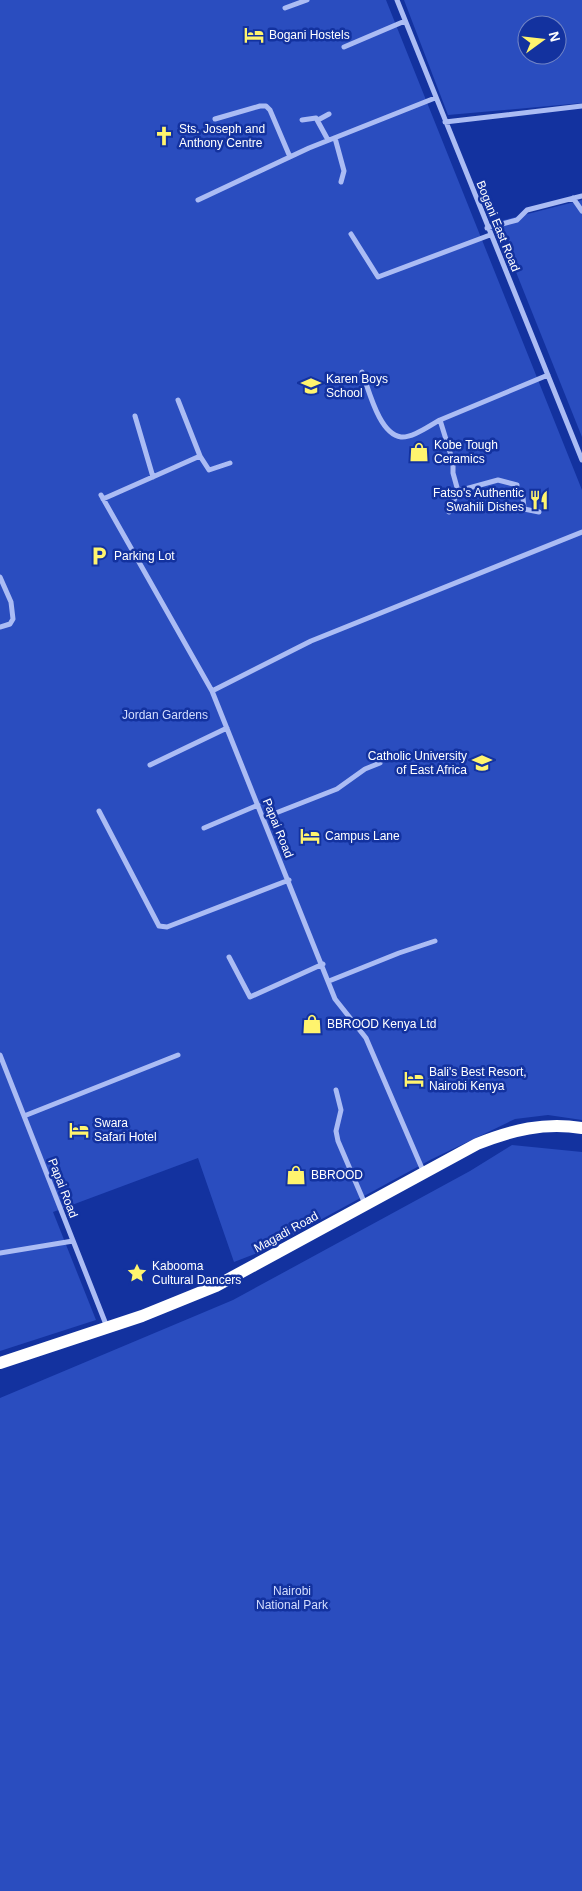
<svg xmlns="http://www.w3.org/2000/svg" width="582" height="1891" font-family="Helvetica,sans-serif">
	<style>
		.green { fill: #2a4dbf; fill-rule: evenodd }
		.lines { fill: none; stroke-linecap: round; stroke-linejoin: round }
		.street { stroke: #abbcf4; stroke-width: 5 }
		.highway { stroke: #fff; stroke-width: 12 }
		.labels { text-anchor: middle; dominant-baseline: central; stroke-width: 5; stroke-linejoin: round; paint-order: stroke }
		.poi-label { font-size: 12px; fill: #fff; stroke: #13329f; text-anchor: start }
		.street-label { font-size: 12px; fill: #fff; stroke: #13329f }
		.park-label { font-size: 12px; fill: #d3ddfe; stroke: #13329f }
	</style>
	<rect width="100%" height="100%" fill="#13329f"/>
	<!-- green -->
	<path class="green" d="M0,0h386l196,490v630l-34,-5 -33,4 -83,40 -167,91 -31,12 -36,-104 -145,54 43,108 -96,31z
		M404,0h178v103l-134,12zM527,25h30v30h-30z
		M582,200v237l-86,-215z
		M512,1145l70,7v739h-582v-493l233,-98 237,-129z"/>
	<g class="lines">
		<!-- street -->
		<path class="street" d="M397,0l185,460
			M285,8l22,-8
			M344,47l61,-26
			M215,119l45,-13h6l4,4 20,47
			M302,120l14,-2 12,22
			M318,120l11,-6
			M445,122l137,-16
			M335,138l9,33 -3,11
			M573,198l9,13
			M198,200l111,-52 126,-50
			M487,228l30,-8 10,-10 55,-14
			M351,234l27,43 112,-42
			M362,372c7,18 17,62 39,65 12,1 29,-12 39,-17
			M135,416l18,61
			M200,456l9,14 21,-7
			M101,495l111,196 123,308 31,39 58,135
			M103,499l97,-43 -22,-56
			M449,512l9,-21
			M539,512l-15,-3 -1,-12 -7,-8 1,-4 -19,-5 -40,11 -5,-18v-11l-13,-42 108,-45
			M0,577l11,25 2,17 -3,5 -10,3
			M212,691l99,-50 271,-109
			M150,765l77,-37
			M99,811l60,115 8,1 122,-47
			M263,818l74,-29 28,-20 15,-6
			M204,828l54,-23
			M229,957l21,40 73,-33
			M329,981l70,-28 36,-12
			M0,1055l107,272
			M336,1090l5,20 -5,21 2,10 27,63
			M24,1116l154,-61
			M0,1253l73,-12"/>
		<!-- highway -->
		<path class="highway" d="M0,1363l142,-47 74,-30 261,-142c35,-14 67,-22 105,-16"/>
	</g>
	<!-- icons -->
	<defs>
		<symbol id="hotel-bare" viewBox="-9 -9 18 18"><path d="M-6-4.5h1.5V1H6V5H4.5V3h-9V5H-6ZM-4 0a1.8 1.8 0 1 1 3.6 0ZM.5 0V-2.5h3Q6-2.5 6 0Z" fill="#fff46e" stroke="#13329f" stroke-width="2.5" paint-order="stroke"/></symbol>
		<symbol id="church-bare" viewBox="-9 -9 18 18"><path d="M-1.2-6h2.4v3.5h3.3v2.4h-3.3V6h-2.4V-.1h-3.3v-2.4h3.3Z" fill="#fff46e" stroke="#13329f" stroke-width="2.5" paint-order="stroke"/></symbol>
		<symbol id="school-bare" viewBox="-9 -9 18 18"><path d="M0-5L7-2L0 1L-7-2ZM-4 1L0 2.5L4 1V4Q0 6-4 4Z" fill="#fff46e" stroke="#13329f" stroke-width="2.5" paint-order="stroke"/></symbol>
		<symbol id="shop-bare" viewBox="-9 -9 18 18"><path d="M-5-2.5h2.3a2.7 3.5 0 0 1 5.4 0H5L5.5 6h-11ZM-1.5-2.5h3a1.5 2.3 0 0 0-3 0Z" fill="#fff46e" stroke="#13329f" stroke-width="2.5" paint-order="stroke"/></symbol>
		<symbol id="restaurant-bare" viewBox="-9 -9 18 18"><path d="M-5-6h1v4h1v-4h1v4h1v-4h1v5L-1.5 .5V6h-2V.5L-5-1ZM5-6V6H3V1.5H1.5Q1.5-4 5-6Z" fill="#fff46e" stroke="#13329f" stroke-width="2.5" paint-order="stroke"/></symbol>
		<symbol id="parking-bare" viewBox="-9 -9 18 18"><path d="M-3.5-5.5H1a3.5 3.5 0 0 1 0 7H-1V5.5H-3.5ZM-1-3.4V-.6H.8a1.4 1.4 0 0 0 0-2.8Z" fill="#fff46e" stroke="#13329f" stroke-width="2.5" paint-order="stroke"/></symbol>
		<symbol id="university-bare" viewBox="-9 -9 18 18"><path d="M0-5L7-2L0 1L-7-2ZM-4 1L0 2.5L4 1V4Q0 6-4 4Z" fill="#fff46e" stroke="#13329f" stroke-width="2.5" paint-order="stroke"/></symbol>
		<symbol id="sight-bare" viewBox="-9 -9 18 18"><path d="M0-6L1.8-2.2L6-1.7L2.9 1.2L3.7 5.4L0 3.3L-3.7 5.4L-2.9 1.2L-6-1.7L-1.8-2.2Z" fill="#fff46e" stroke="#13329f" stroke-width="2.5" paint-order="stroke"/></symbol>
	</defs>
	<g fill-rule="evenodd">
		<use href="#hotel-bare" x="240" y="21" width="28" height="28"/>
		<use href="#church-bare" x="150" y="122" width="28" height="28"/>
		<use href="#school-bare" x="297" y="372" width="28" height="28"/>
		<use href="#shop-bare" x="405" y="438" width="28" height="28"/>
		<use href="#restaurant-bare" x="525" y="486" width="28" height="28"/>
		<use href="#parking-bare" x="85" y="542" width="28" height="28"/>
		<use href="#university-bare" x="468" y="749" width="28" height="28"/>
		<use href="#hotel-bare" x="296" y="822" width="28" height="28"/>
		<use href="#shop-bare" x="298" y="1010" width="28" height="28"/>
		<use href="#hotel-bare" x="400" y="1065" width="28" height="28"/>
		<use href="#hotel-bare" x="65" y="1116" width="28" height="28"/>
		<use href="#shop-bare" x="282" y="1161" width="28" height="28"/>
		<use href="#sight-bare" x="123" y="1259" width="28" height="28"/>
	</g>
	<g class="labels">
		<!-- poi labels -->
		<g class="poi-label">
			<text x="269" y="35">Bogani Hostels</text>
			<text x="179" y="129">Sts. Joseph and<tspan x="179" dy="14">Anthony Centre</tspan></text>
			<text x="326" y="379">Karen Boys<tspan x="326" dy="14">School</tspan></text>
			<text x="434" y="445">Kobe Tough<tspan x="434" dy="14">Ceramics</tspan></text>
			<text x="524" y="493" text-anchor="end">Fatso's Authentic<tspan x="524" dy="14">Swahili Dishes</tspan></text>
			<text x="114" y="556">Parking Lot</text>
			<text x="467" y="756" text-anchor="end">Catholic University<tspan x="467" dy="14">of East Africa</tspan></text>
			<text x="325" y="836">Campus Lane</text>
			<text x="327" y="1024">BBROOD Kenya Ltd</text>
			<text x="429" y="1072">Bali's Best Resort,<tspan x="429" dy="14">Nairobi Kenya</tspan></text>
			<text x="94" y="1123">Swara<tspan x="94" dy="14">Safari Hotel</tspan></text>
			<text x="311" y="1175">BBROOD</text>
			<text x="152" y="1266">Kabooma<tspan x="152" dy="14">Cultural Dancers</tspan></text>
		</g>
		<!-- street labels -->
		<g class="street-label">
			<text transform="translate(498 226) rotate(68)">Bogani East Road</text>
			<text transform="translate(278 828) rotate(68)">Papai Road</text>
			<text transform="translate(63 1188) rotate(69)">Papai Road</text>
			<text transform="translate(286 1232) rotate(-29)">Magadi Road</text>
		</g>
		<!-- park labels -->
		<g class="park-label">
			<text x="165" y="715">Jordan Gardens</text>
			<text x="292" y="1591">Nairobi<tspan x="292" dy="14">National Park</tspan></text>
		</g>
	</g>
	<!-- north arrow -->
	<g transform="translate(542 40) rotate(75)"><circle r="24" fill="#13329f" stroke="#7184c5"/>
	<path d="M0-4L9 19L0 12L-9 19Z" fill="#fff46e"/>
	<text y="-8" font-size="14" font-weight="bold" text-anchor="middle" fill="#ffffff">N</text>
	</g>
</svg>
